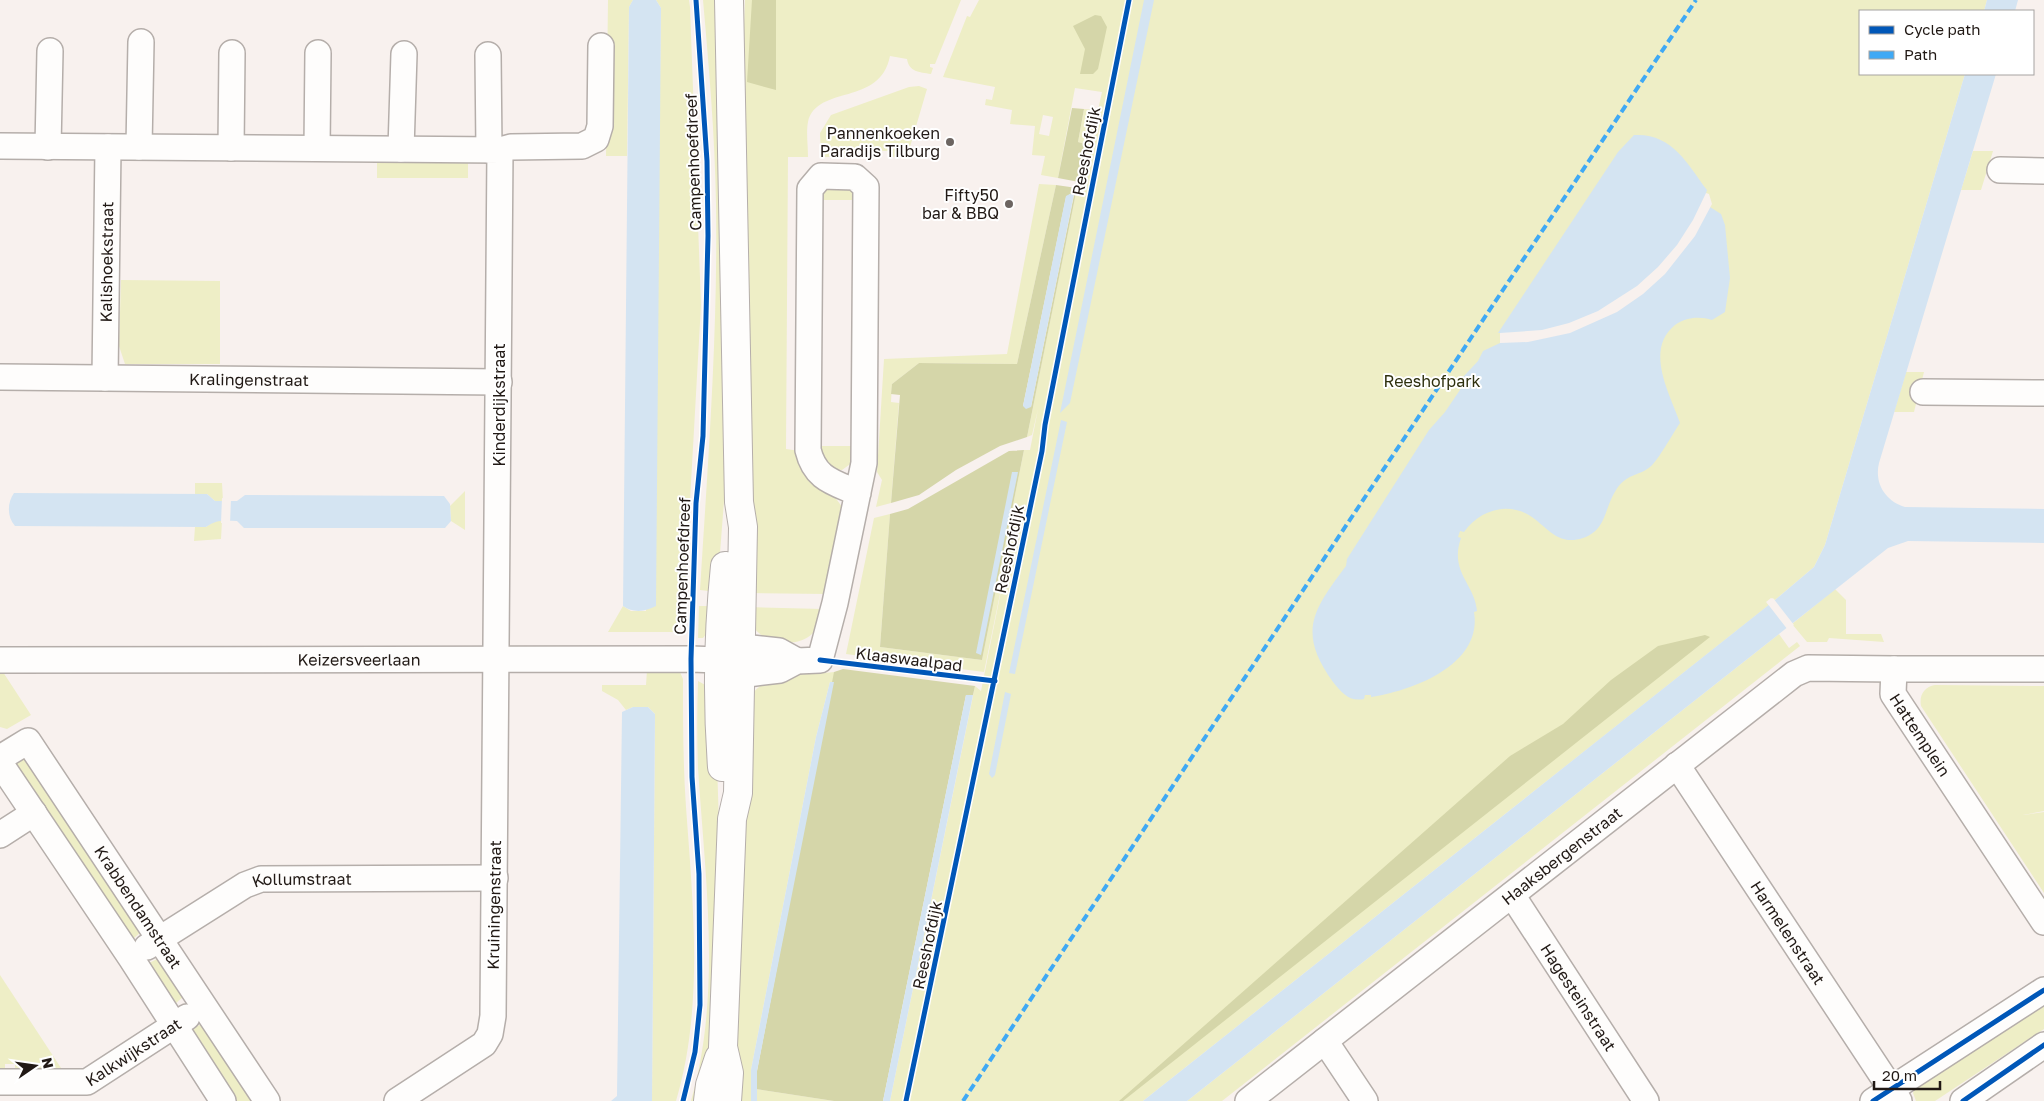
<svg xmlns="http://www.w3.org/2000/svg" width="2044" height="1101" font-family="'Golos Text',sans-serif">
	<style>
		.green { fill: #eeeec6; fill-rule: evenodd }
		.forest { fill: #d5d6a9; fill-rule: evenodd }
		.water { fill: #d4e4f2 }
		.pier { fill: #f8f1ee }
		.lines { fill: none; stroke-linecap: round; stroke-linejoin: round }
		.street-casing { stroke: #b5aeaa; stroke-width: 28 }
		.secondary-casing { stroke: #b5aeaa; stroke-width: 30 }
		.street { stroke: #fefdfc; stroke-width: 25 }
		.secondary { stroke: #fefdfc; stroke-width: 28 }
		.quiet { stroke: #3fa9f5; stroke-width: 4; stroke-dasharray: 8 4; stroke-linecap: butt }
		.cycleway-casing { stroke: #fff; stroke-width: 8 }
		.cycleway { stroke: #0057b8; stroke-width: 5 }
		.poi-dot { fill: #6c6561; stroke: #fff; stroke-width: 2 }
		.labels { text-anchor: middle; dominant-baseline: central; stroke-width: 4; stroke-linejoin: round; paint-order: stroke }
		.poi-label { font-size: 16px; fill: #211915; stroke: #fff; text-anchor: end }
		.street-label { font-size: 16px; fill: #211915; stroke: #fff }
		.park-label { font-size: 16px; fill: #2e300e; stroke: #fff }
	</style>
	<rect width="100%" height="100%" fill="#f8f1ee"/>
	<!-- green -->
	<path class="green" d="M608,0h25l-4,7 -2,149h-21z
		M656,0h33l1,7 11,298 -16,285 -7,3v39h-70l15,-26 8,5h15l11,-316 4,-287z
		M703,0h16l6,488 -8,104 -17,-2c8,-128 18,-257 16,-386 -1,-68 -7,-136 -13,-204z
		M745,0h216l-26,64h-5v3l3,1 -2,6c-12,-2 -22,-2 -24,-15l-17,-3c-10,51 -73,28 -82,66 -2,10 0,23 0,35h-20l-2,292 14,2 43,57 -16,86 -79,-1 -6,-519z
		M979,0h1008l-3,11h-124v63h105l-140,471 -11,22 -39,33 -4,-2 -5,4 3,3 -626,496h-253l85,-415 6,5 35,-175 -32,156 -138,-18 28,-136 16,-4 -10,133 102,13 42,-210h6l8,-41 -6,26 -5,2 50,-249h6l1,-5 -5,-1 6,-38 -7,-2 6,-33 14,1 4,-18 -27,-4 -17,90 -17,-3 4,-19 -13,-1 3,-29 -25,-2 2,-14 -27,-5 1,-6 6,1 3,-13 -52,-10 24,-61 3,1zM1043,115l10,2 -4,19 -10,-2z
		M919,86l8,3 -20,68h-16v-6h-43v6h-27l-1,-24 11,-18 78,-28z
		M1973,151h20l-12,39h-20z
		M377,161h91v17h-91z
		M1039,184l17,1 -39,179 -98,-1 -27,21 -1,18 8,1 -8,100 -15,4 6,-27 -5,-8 7,-113 123,-5z
		M852,186l5,14h-36l4,-13z
		M121,280l99,1v83h-95l-6,-18z
		M1906,372h18l-10,40h-20z
		M819,446h36l-2,16 -11,8 -15,-2z
		M195,483h27l1,18h-8l-8,-7h-12z
		M465,491v39l-14,-9 -1,-15z
		M214,521h8l-1,18 -27,2 1,-14h11z
		M1835,589l11,11v34h35l3,8 -55,-4 -2,4h-20l-15,-18z
		M699,606h16l-6,25 -6,7h-5z
		M747,607l76,2c-3,9 -4,19 -11,25 -14,14 -48,11 -59,-8 -3,-5 -4,-13 -6,-19z
		M1779,634l10,14 8,-6 3,4 -578,455h-35z
		M647,670h28l5,2 3,7c0,43 0,85 3,128 7,97 18,200 -10,294h-24l3,-387 -7,-7h-15l-7,3 -8,-10 -16,-9v-6h44z
		M0,672h3l28,43 -24,14 -7,-2z
		M834,672v10h-4l-14,55 -65,333v31h-18l17,-404c17,-27 56,-22 84,-25z
		M698,681l9,5 10,76 3,96 -7,178 -12,65h-10c31,-108 14,-223 7,-333 -1,-29 -1,-58 0,-87z
		M1935,685l109,1v125l-21,4 21,-3v81l-123,-187c-2,-11 3,-19 14,-21z
		M27,758l115,173 -9,8 -118,-173 4,-5z
		M159,958l25,38 -9,8 -26,-41z
		M0,975l63,96 -48,-1v-6h-10v7l-5,-1z
		M2044,1002v27l-109,72h-19l-3,-8 2,-6z
		M203,1024l56,77h-27l-41,-69 6,-6z
		M756,1089l78,12h-77z"/>
	<!-- forest -->
	<path class="forest" d="M752,0h24v90l-29,-8z
		M1095,15l6,1 6,11 -9,42 -5,5h-13l5,-25 -12,-23z
		M1072,108l12,1 -6,33 7,2 -6,38 -21,-4z
		M1056,185l21,3 -50,249 -27,9 -44,24 -37,25 -28,8 9,-108 -9,-1 1,-10 27,-21 98,1zM1070,194l4,1 -43,212 -8,-1 43,-209z
		M1024,450l-42,210 -102,-13 10,-133 18,-5 101,-58z
		M1705,635l5,2 -587,464h-4l391,-345 53,-32 48,-44 47,-34z
		M843,669l132,17 -2,9h-7l-83,406h-49l-78,-12 1,-18 77,-399z"/>
	<!-- water -->
	<path class="water" d="M633,0h23l5,8 -5,598c-11,6 -23,7 -33,0l6,-599z
		M1144,0h10l-84,403 -10,10z
		M1987,0h31l-3,11h-31z
		M1965,74h31l-117,389c-5,21 7,38 26,44l139,2v34l-136,-2 -20,7 -701,553h-44l632,-501 39,-33 11,-22z
		M1634,135c38,-2 53,28 73,55l-1,3 4,14 11,7 4,11 5,53 -5,34 -13,8c-12,-4 -26,-3 -37,5 -31,25 -5,69 5,98 -7,10 -22,38 -30,44 -13,10 -23,6 -34,23 -12,18 -9,40 -33,48 -27,9 -36,-13 -56,-24 -23,-12 -49,-2 -63,18l-4,-1 -2,6 3,1c-12,34 14,46 16,73l-3,1c9,53 -62,79 -103,85v-2h-6l-1,4c-15,3 -22,-6 -31,-17 -36,-50 -20,-72 13,-116l1,-7 82,-129 16,-18 19,-28 -1,-7 15,-16 5,-10 17,-8v-10h-2l120,-181z
		M1070,194h4l-43,213 -5,2 -3,-3 43,-210z
		M1061,420l6,2 -52,252 -6,-1z
		M1012,472h6l-37,183 -5,-2z
		M14,493l193,1 8,7h22l8,-6 199,1 6,8 1,17 -6,7h-201l-7,-7c-12,0 -20,-2 -31,6l-191,-1c-8,-9 -8,-23 -1,-33z
		M830,682h4l-77,389v30h-6v-31l65,-333z
		M1005,692l6,2 -16,81 -3,3 -3,-4z
		M966,695h7l-83,406h-7z
		M633,707h15l7,7 -3,387h-41l6,-5 5,-384z"/>
	<!-- pier -->
	<path class="pier" d="M1706,193l3,1 3,10 -17,32 -30,38 -22,20 -26,18 -47,21 -42,9 -28,1v-10l42,-3 27,-7 29,-12 39,-25 21,-19 19,-22 16,-25z
		M222,498l9,1 -1,25 -9,-1z
		M1773,598l21,27 -6,5 -21,-27z"/>
	<g class="lines">
		<defs>
			<g id="street">
				<path d="M488,55l1,95"/>
				<path d="M0,146l500,4 -7,866 -3,18 -6,10 -87,57"/>
				<path d="M48,147l2,-96"/>
				<path d="M139,147l2,-105"/>
				<path d="M231,148l1,-95"/>
				<path d="M317,148l1,-95"/>
				<path d="M401,149l3,-95"/>
				<path d="M500,150l11,-3 71,-1 14,-7 4,-13 1,-80"/>
				<path d="M2000,170l44,1"/>
				<path id="s1" d="M0,377l499,5"/>
				<path id="s2" d="M105,378l3,-231"/>
				<path d="M1923,392l121,1"/>
				<path d="M724,657l18,-10 37,4 18,10"/>
				<path id="s3" d="M0,660l691,-1 27,1 22,15 40,-5 17,-9 23,-1 15,-57 29,-140 2,-276 -11,-10 -34,-1 -11,13 -2,261c7,29 25,32 50,43"/>
				<path id="s4" d="M2044,669h-150l-1,25 151,228"/>
				<path id="s5" d="M0,758l28,-17 239,360"/>
				<path d="M0,763l131,195 92,143"/>
				<path id="s6" d="M1677,765l222,336"/>
				<path d="M0,835l34,-22"/>
				<path id="s7" d="M1512,895l134,206"/>
				<path id="s8" d="M147,947l98,-62 16,-6 234,-1"/>
				<path d="M1325,1041l40,60"/>
				<path id="s9" d="M0,1082h87l100,-65"/>
				<path id="s10" d="M1248,1101l546,-427 14,-6 86,1"/>
				<path d="M1873,1101l171,-111"/>
				<path d="M1963,1101l81,-56"/>
			</g>
			<path id="secondary" d="M722,767c-5,-68 -4,-133 3,-201
				M708,1101l2,-16 9,-27
				M727,1101l2,-28 -6,-26 9,-228 6,-26 5,-266 -4,-25 -10,-502"/>
		</defs>
		<!-- street casing -->
		<use href="#street" class="street-casing"/>
		<!-- secondary casing -->
		<use href="#secondary" class="secondary-casing"/>
		<!-- street -->
		<use href="#street" class="street"/>
		<!-- secondary -->
		<use href="#secondary" class="secondary"/>
		<!-- quiet -->
		<path class="quiet" d="M963,1101l733,-1101"/>
		<defs>
			<path id="cycleway" d="M820,660l175,21
				M683,1101l12,-49 5,-47 -1,-131 -7,-97 -1,-118 5,-156 7,-67 5,-200 -1,-75 -11,-161
				M906,1101l136,-650 3,-26 84,-425
				M1873,1101l171,-111
				M1963,1101l81,-56"/>
		</defs>
		<!-- cycleway casing -->
		<use href="#cycleway" class="cycleway-casing"/>
		<!-- cycleway -->
		<use href="#cycleway" class="cycleway"/>
	</g>
	<!-- markers -->
	<g class="poi-dot">
		<circle cx="950" cy="142" r="5"/>
		<circle cx="1009" cy="204" r="5"/>
	</g>
	<g class="labels">
		<!-- poi labels -->
		<g class="poi-label">
			<text x="940" y="133">Pannenkoeken<tspan x="940" dy="18">Paradijs Tilburg</tspan></text>
			<text x="999" y="195">Fifty50<tspan x="999" dy="18">bar &amp; BBQ</tspan></text>
		</g>
		<!-- street labels -->
		<g class="street-label">
			<text transform="translate(1086 151) rotate(-79)">Reeshofdijk</text>
			<text transform="translate(693 162) rotate(-92)">Campenhoefdreef</text>
			<text stroke="none"><textPath href="#s2" startOffset="116">Kalishoekstraat</textPath></text>
			<text stroke="none"><textPath href="#s1" startOffset="249">Kralingenstraat</textPath></text>
			<text transform="translate(499 405) rotate(-90)">Kinderdijkstraat</text>
			<text transform="translate(1009 549) rotate(-78)">Reeshofdijk</text>
			<text transform="translate(682 566) rotate(-88)">Campenhoefdreef</text>
			<text transform="translate(909 659) rotate(7)">Klaaswaalpad</text>
			<text stroke="none"><textPath href="#s3" startOffset="359">Keizersveerlaan</textPath></text>
			<text stroke="none"><textPath href="#s4" startOffset="224">Hattemplein</textPath></text>
			<text stroke="none"><textPath href="#s10" startOffset="398">Haaksbergenstraat</textPath></text>
			<text stroke="none"><textPath href="#s8" startOffset="174">Kollumstraat</textPath></text>
			<text transform="translate(494 905) rotate(-89)">Kruiningenstraat</text>
			<text stroke="none"><textPath href="#s5" startOffset="232">Krabbendamstraat</textPath></text>
			<text stroke="none"><textPath href="#s6" startOffset="201">Harmelenstraat</textPath></text>
			<text transform="translate(927 945) rotate(-78)">Reeshofdijk</text>
			<text stroke="none"><textPath href="#s7" startOffset="122">Hagesteinstraat</textPath></text>
			<text stroke="none"><textPath href="#s9" startOffset="142">Kalkwijkstraat</textPath></text>
		</g>
		<!-- park labels -->
		<g class="park-label">
			<text x="1432" y="381">Reeshofpark</text>
		</g>
	</g>
	<!-- legend -->
	<rect x="1859" y="10" width="175" height="65" fill="#ffffff" stroke="#a6a3a1"/>
	<rect x="1869" y="26" width="25" height="8" fill="#0057b8" stroke="#a6a3a1"/>
	<text x="1904" y="35" font-size="15" fill="#211915">Cycle path</text>
	<rect x="1869" y="51" width="25" height="8" fill="#3fa9f5" stroke="#a6a3a1"/>
	<text x="1904" y="60" font-size="15" fill="#211915">Path</text>
	<!-- north arrow -->
	<g transform="translate(35 1066) rotate(77)" stroke="#ffffff" stroke-width="4" paint-order="stroke">
	<path d="M0-4L9 19L0 12L-9 19Z" fill="#211915"/>
	<text y="-8" font-size="14" font-weight="bold" text-anchor="middle" fill="#211915">N</text>
	</g>
	<!-- scale -->
	<path d="M1874 1081v8h66v-8" fill="none" stroke="#211915" stroke-width="2.5"/>
	<text x="1882" y="1081" font-size="15" fill="#211915" stroke="#ffffff" stroke-width="4" paint-order="stroke">20 m</text>
</svg>
